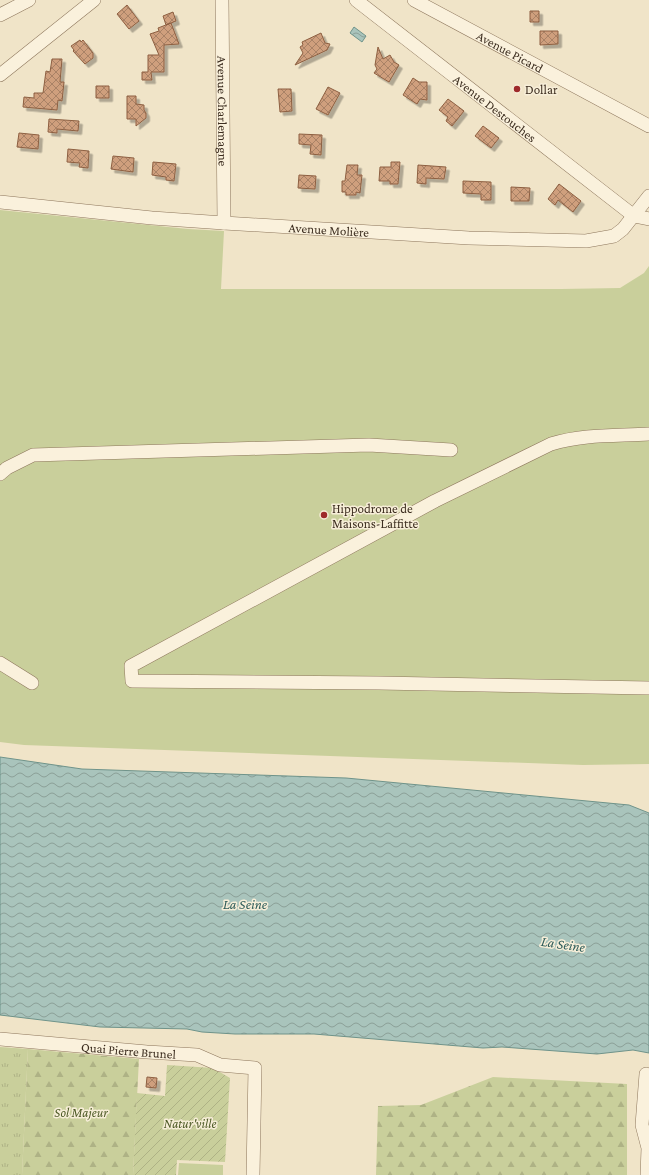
<svg xmlns="http://www.w3.org/2000/svg" width="649" height="1175" font-family="'Crimson Pro',serif">
	<style>
		.grass { fill: url(#grass-tufts) }
		.forest { fill: url(#forest-firs) }
		.garden { fill: url(#garden-furrows) }
		.pitch { fill: #c9cf9b }
		.water { fill: url(#water-waves); stroke: #6f938a }
		.building { fill: url(#building-cross-hatch); stroke: #8d5f41; filter: url(#shadow) }
		.lines { fill: none; stroke-linecap: round; stroke-linejoin: round }
		.minor-casing { stroke: #8d765c; stroke-width: 14 }
		.minor { stroke: #faf1dc; stroke-width: 13 }
		.poi-dot { fill: #9e2a2b; stroke: #f7eed8; stroke-width: 1.5 }
		.labels { text-anchor: middle; dominant-baseline: central; stroke-width: 3; stroke-linejoin: round; paint-order: stroke }
		.street-label { font-size: 13px; fill: #3d2e20; stroke: #f7eed8 }
		.poi-label { font-size: 13px; fill: #3d2e20; stroke: #f7eed8; text-anchor: start }
		.park-label { font-size: 13px; font-style: italic; fill: #4d5a26; stroke: #f7eed8 }
		.water-label { font-size: 14px; font-style: italic; fill: #2f5d5a; stroke: #f7eed8 }
	</style>
	<defs>
		<pattern id="grass-tufts" width="24" height="20" patternUnits="userSpaceOnUse"><rect width="24" height="20" fill="#c9cf9b"/><path d="M3 7l-1-3M5 7V3M7 7l1-3M15 17l-1-3M17 17v-4M19 17l1-3" fill="none" stroke="#aeb285"/></pattern>
		<pattern id="forest-firs" width="22" height="20" patternUnits="userSpaceOnUse"><rect width="22" height="20" fill="#c9cf9b"/><path d="M5 1l3.5 6h-7zM16 11l3.5 6h-7z" fill="#aeb285"/></pattern>
		<pattern id="garden-furrows" width="10" height="10" patternUnits="userSpaceOnUse"><rect width="10" height="10" fill="#c9cf9b"/><path d="M-1 1l2-2M0 10L10 0M9 11l2-2" fill="none" stroke="#aeb285"/></pattern>
		<pattern id="water-waves" width="16" height="10" patternUnits="userSpaceOnUse"><rect width="16" height="10" fill="#a9c4bc"/><path d="M0 5q4-4 8 0t8 0" fill="none" stroke="#8ba098"/></pattern>
		<pattern id="building-cross-hatch" width="8" height="8" patternUnits="userSpaceOnUse"><rect width="8" height="8" fill="#cf9f7d"/><path d="M0 0l8 8M0 8l8-8" fill="none" stroke="#a98266"/></pattern>
		<filter id="shadow"><feDropShadow dx="3.5" dy="3.5" stdDeviation="0" flood-color="#0004"/></filter>
	</defs>
	<rect width="100%" height="100%" fill="#f0e4c8"/>
	<!-- grass -->
	<path class="grass" d="M0,1047l28,2 -6,126h-22z"/>
	<!-- forest -->
	<path class="forest" d="M28,1049l111,10 -6,116h-111z
		M493,1077l134,7v91h-251l2,-69 43,-1z"/>
	<!-- garden -->
	<path class="garden" d="M167,1065l46,3 17,10 -5,84 -48,-2 -1,15h-43l4,-82 28,3z"/>
	<!-- pitch -->
	<path class="pitch" d="M0,210l188,19 36,2 -3,58h340l59,-1 24,-15 5,-7v498l-66,1 -559,-20 -24,-3z
		M179,1163l44,2v10h-45z"/>
	<!-- water -->
	<path class="water" d="M354,27l12,9 -4,6 -12,-9z
		M0,757l82,12 264,9 283,27 20,8v240l-16,-3 -36,4 -95,-7 -19,1 -169,-14h-79l-33,-2 -15,-3 -87,-2 -100,-12z"/>
	<!-- building -->
	<path class="building" d="M127,5l12,16 -10,8 -12,-15z
		M530,11h9v11h-9z
		M173,12l3,9 -10,4 -3,-9z
		M171,23l8,21 -15,1v27h-13l1,8h-10v-8h6v-17h11l-9,-21 9,-3 -1,-3z
		M540,31h18v13l-18,1z
		M321,33l4,10 5,1 -3,6 -32,15 8,-12 -3,-6 3,-2 -1,-3z
		M80,40l1,2 2,-2 10,13v5l-8,6 -12,-13 1,-1 -3,-4z
		M378,47l5,12 7,-4 4,7 5,3 -10,17 -15,-9 3,-4 -2,-4z
		M52,59h10l-2,23h4l-2,19 -4,-1 -1,10 -34,-3 1,-10 10,1v-5h9l3,-22 4,1z
		M413,78l6,4h8v18l-7,-1 -3,5 -14,-9z
		M96,86h13v12h-13z
		M328,87l12,6 -12,22 -12,-6z
		M278,89h13l1,22 -12,1z
		M127,96h9v8l8,1v5l2,3v5l-10,8v-7h-9z
		M448,99l16,12 -12,15 -6,-5 2,-4 -9,-7z
		M49,119l30,2 -1,10 -21,-2v4l-9,-1z
		M483,126l16,12 -8,10 -16,-12z
		M19,133l20,2 -1,14 -21,-2z
		M299,134l23,1 -1,20 -11,-1 1,-9 -12,-1z
		M68,149l21,2 -1,17 -9,-1 1,-4 -13,-1z
		M113,156l21,2 -1,14 -22,-3z
		M153,162l23,2 -2,17 -8,-1v-3l-14,-2z
		M391,162h9l-2,22h-8v-3h-11l1,-14h11z
		M347,165h11l-1,10h5l-2,18 -4,-1v3h-10v-3h-4v-11h3z
		M418,165l28,2 -2,12 -18,-1v6l-9,-1z
		M299,175l17,1 -1,13 -17,-1z
		M463,181l28,1v18h-10v-6l-18,-1z
		M559,184l22,17 -8,11 -15,-12 -3,5 -7,-6z
		M511,187l19,1 -1,13h-18z
		M147,1077l10,1 -1,10 -10,-1z"/>
	<g class="lines">
		<defs>
			<g id="minor">
				<path id="s1" d="M222,0l2,223"/>
				<path id="s2" d="M356,0l278,216 15,3"/>
				<path id="s3" d="M414,0l235,126"/>
				<path d="M0,15l29,-15"/>
				<path d="M0,75l94,-75"/>
				<path id="s4" d="M0,202l152,16 72,5 245,15 117,3 28,-5 9,-7 26,-33"/>
				<path d="M649,434c-33,2 -66,0 -98,10l-116,57 -304,165 1,15 247,2 270,5"/>
				<path d="M0,474l7,-6 26,-13 336,-10 82,5"/>
				<path d="M0,663l32,20"/>
				<path id="s5" d="M0,1039l147,13 50,3 23,10 35,3 -2,107"/>
				<path d="M646,1074l-4,51 6,23 -1,27"/>
			</g>
		</defs>
		<!-- minor casing -->
		<use href="#minor" class="minor-casing"/>
		<!-- minor -->
		<use href="#minor" class="minor"/>
	</g>
	<!-- markers -->
	<g class="poi-dot">
		<circle cx="517" cy="89" r="4"/>
		<circle cx="324" cy="515" r="4"/>
	</g>
	<g class="labels">
		<!-- street labels -->
		<g class="street-label">
			<text stroke="none"><textPath href="#s3" startOffset="109">Avenue Picard</textPath></text>
			<text stroke="none"><textPath href="#s2" startOffset="176">Avenue Destouches</textPath></text>
			<text stroke="none"><textPath href="#s1" startOffset="111">Avenue Charlemagne</textPath></text>
			<text stroke="none"><textPath href="#s4" startOffset="330">Avenue Molière</textPath></text>
			<text stroke="none"><textPath href="#s5" startOffset="129">Quai Pierre Brunel</textPath></text>
		</g>
		<!-- poi labels -->
		<g class="poi-label">
			<text x="525" y="89">Dollar</text>
			<text x="332" y="508">Hippodrome de<tspan x="332" dy="15">Maisons-Laffitte</tspan></text>
		</g>
		<!-- park labels -->
		<g class="park-label">
			<text x="81" y="1112">Sol Majeur</text>
			<text x="190" y="1123">Natur'ville</text>
		</g>
		<!-- water labels -->
		<g class="water-label">
			<text x="245" y="904">La Seine</text>
			<text transform="translate(563 944) rotate(8)">La Seine</text>
		</g>
	</g>
</svg>
